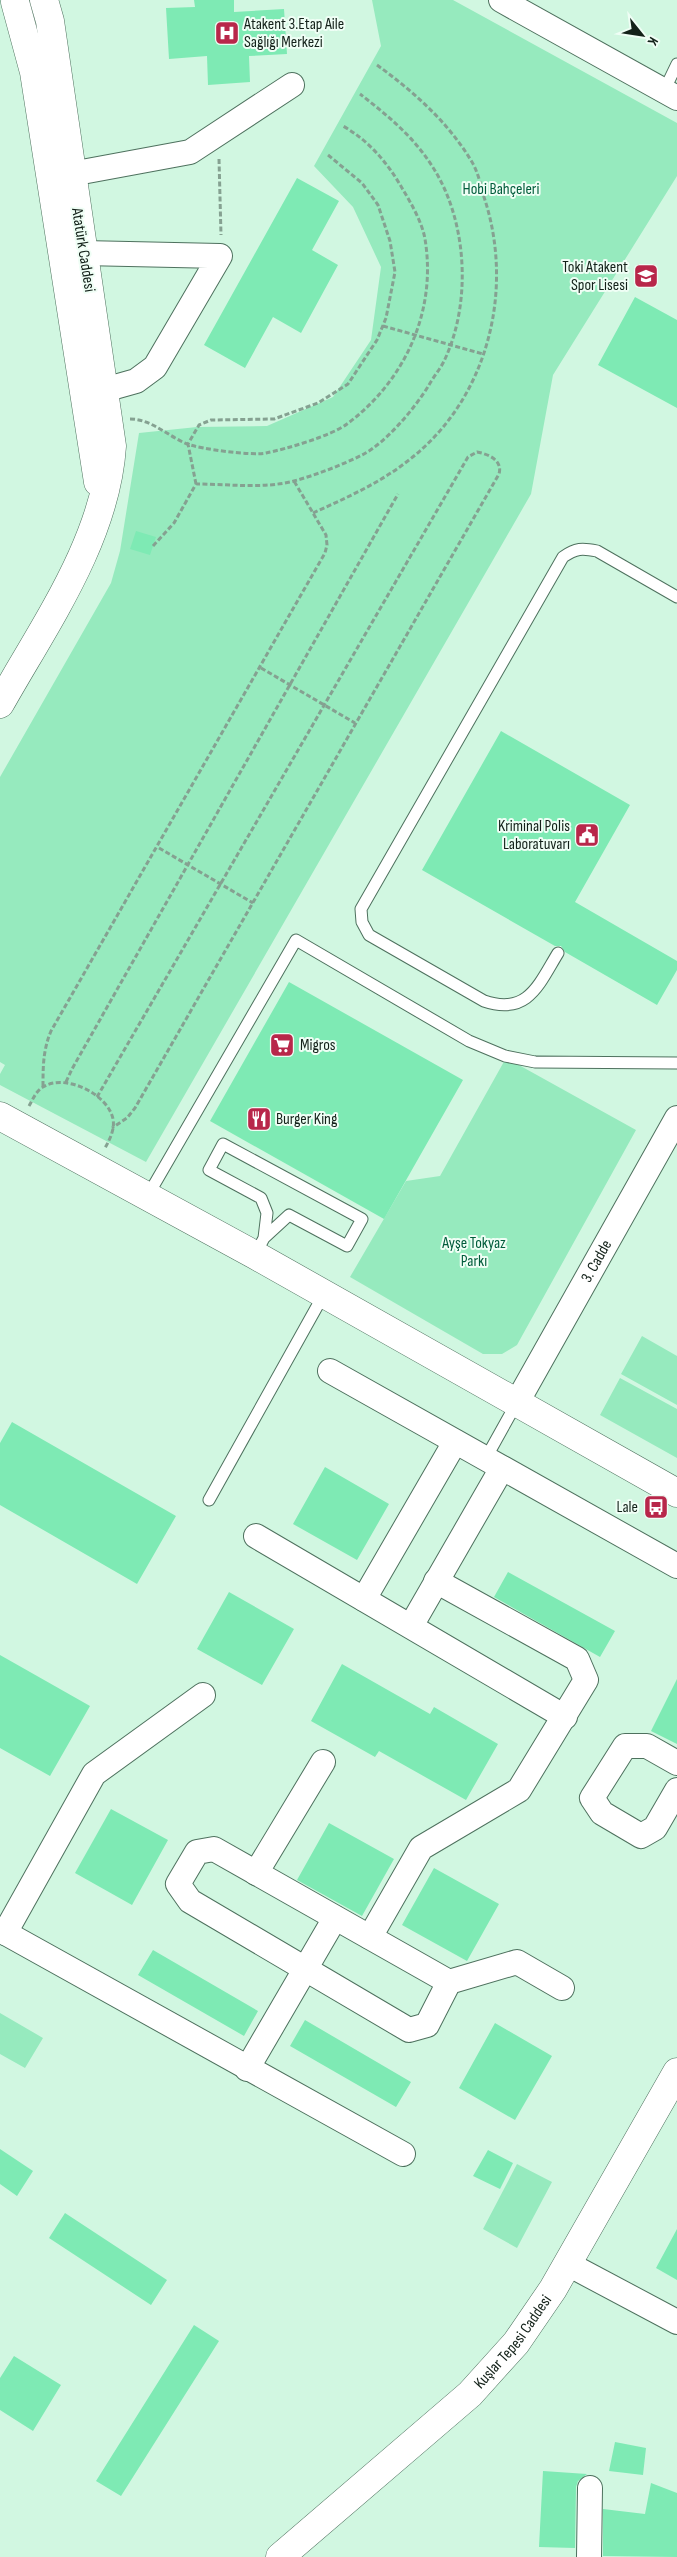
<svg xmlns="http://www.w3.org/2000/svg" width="677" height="2557" font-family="'Sofia Sans Condensed',sans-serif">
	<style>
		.green { fill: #96eabe }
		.building { fill: #7eeab4 }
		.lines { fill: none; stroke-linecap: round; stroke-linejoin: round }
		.lane-casing { stroke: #4e715e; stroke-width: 13 }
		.street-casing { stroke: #4e715e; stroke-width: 26 }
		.secondary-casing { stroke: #4e715e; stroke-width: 29 }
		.path { stroke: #85a191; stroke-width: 3; stroke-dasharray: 5 2.5; stroke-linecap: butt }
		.lane { stroke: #fff; stroke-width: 11 }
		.street { stroke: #fff; stroke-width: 24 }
		.secondary { stroke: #fff; stroke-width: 28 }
		.labels { text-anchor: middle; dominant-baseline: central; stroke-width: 4; stroke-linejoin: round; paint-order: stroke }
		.poi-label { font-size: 16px; fill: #132119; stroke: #effef5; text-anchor: start }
		.park-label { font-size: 16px; fill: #005c3b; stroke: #effef5 }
		.street-label { font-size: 16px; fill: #132119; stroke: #effef5 }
	</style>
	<rect width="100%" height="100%" fill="#d1f7e1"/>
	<!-- green -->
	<path class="green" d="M372,0h81l224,123v53l-124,199 -22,119 -385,668 -146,-77v-11l5,-9 -5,-3v-285l111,-194 9,-32 19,-118 58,-6 70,-1 66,-29 38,-57 10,-73 -28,-60 -39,-41 67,-120z
		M506,1058l130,72 -119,215 -15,9h-19l-133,-77 56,-96 34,-5z
		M642,1336l35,20v49l-56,-31z
		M620,1378l57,31v49l-77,-43z
		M0,2013l43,25 -18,30 -25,-14z
		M517,2164l35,18 -35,66 -34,-19z"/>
	<!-- building -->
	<path class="building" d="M194,0h40v12l50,-3 3,45 -38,2 1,26 -42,3 -1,-29 -38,3 -3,-51 29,-1z
		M297,178l42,23 -27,49 26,15 -37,68 -28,-16 -28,51 -41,-23z
		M635,297l42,23v88l-79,-43z
		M136,531l20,6 -6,18 -20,-6z
		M501,731l129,74 -55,97 102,59v9l-20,35 -92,-53 -4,-6h-6l-133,-76z
		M289,982l174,98 -79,139 -174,-98z
		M12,1422l164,94 -39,68 -137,-79v-62z
		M325,1467l64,37 -32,56 -64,-36z
		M508,1572l107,59 -15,26 -106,-60z
		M229,1592l65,37 -32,56 -65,-36z
		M0,1655l90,51 -40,70 -50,-28z
		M342,1664l88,50 4,-7 64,37 -32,56 -87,-49 -4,6 -64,-36z
		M677,1679v65l-26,-13z
		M111,1809l57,31 -36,65 -57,-32z
		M329,1823l65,36 -32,57 -65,-36z
		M434,1868l65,36 -32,57 -65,-36z
		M153,1950l105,61 -14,25 -106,-61z
		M305,2020l106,62 -15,25 -106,-61z
		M495,2023l57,33 -37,64 -56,-32z
		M0,2149l33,22 -16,25 -17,-12z
		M488,2150l25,13 -13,26 -27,-13z
		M65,2213l102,67 -16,25 -102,-67z
		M677,2229v51l-21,-12z
		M194,2325l25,16 -98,155 -25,-15z
		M14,2356l47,29 -28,46 -33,-21v-32z
		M615,2442l31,6 -3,27 -34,-4z
		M543,2471l44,3 -9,7 -2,6 -1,61 -36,-1z
		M651,2483l26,10v64l-74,-1v-47l42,5z"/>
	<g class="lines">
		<defs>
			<path id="lane" d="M664,91l13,-27
				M558,953c-19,31 -30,63 -74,48l-115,-66 -7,-13 -1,-13 202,-352c13,-9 19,-9 34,-6l80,46
				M147,1197l149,-257 173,101 36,15 30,6 142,1
				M255,1255l9,-17 25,-23 58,31 15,-27 -139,-75 -14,26 52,28 6,15 -3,25
				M486,1458l30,-54
				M209,1500l115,-206"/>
			<g id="street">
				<path d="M501,0l176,98"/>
				<path d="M71,174l119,-22 102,-67"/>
				<path d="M83,253l137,3 -65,111 -19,14 -32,9"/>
				<path d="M330,1371l347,195"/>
				<path id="s1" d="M516,1404l161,-286"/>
				<path d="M256,1536l309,181"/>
				<path d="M364,1599l91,-157"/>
				<path d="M411,1626l91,-158"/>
				<path d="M677,1763l-30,-17h-22l-33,52 10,15 39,23 14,-8 22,-38"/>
				<path d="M256,1873l67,-111"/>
				<path d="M0,1930l403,224"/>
				<path d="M5,1933l89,-159 109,-79"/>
				<path d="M370,1937l51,-89 98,-58 67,-110 -9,-21 -141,-78"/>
				<path d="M449,1982l-22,43 -18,5 -219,-129 -12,-17 19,-32 17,-3 235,133 68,-20 45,26"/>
				<path d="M247,2069l88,-151"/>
				<path d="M568,2264l109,58"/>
				<path d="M589,2557l1,-69"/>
			</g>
			<g id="secondary">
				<path d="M15,2l19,70 64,410"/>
				<path d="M0,704c45,-80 106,-165 112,-258l-62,-425 -6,-21"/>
				<path d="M0,1116l255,139 422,238"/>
				<path id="s2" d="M280,2557l190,-163 46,-51 37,-54 124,-217"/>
			</g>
		</defs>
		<!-- lane casing -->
		<use href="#lane" class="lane-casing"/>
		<!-- street casing -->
		<use href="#street" class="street-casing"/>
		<!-- secondary casing -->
		<use href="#secondary" class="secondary-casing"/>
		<!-- path -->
		<path class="path" d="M219,159l2,76
			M383,326l100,28
			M130,419c21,0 38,17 57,25 14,5 65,12 79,9 20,-4 65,-17 81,-29 58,-43 90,-113 78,-185 -3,-17 -14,-36 -23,-51 -15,-26 -33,-47 -59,-62
			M196,484l-8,-40 11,-19 12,-5 63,-1 44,-16 30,-19 29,-44 9,-22 9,-46 -5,-31 -12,-36 -16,-22 -34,-28
			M313,513c33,-15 67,-30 96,-53 79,-61 106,-170 75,-263 -3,-11 -6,-25 -12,-35 -24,-40 -58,-70 -95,-97
			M153,546l21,-23 22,-39c32,0 68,5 98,-3 22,-6 48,-16 68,-26 24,-12 53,-47 67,-70 5,-9 12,-17 16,-26 27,-58 22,-140 -13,-193 -19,-30 -45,-51 -72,-72
			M261,668l94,55
			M159,848l94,55
			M66,1082l6,-13 326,-575
			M43,1086c0,-19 0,-36 8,-55l274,-478 2,-8 -1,-10 -32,-54
			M97,1097l371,-640 9,-5c11,2 26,8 22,22l-364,634 -8,10 -15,10
			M29,1106c4,-7 7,-15 14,-19 22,-14 65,7 70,32 2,10 -3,20 -8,29"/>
		<!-- lane -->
		<use href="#lane" class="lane"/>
		<!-- street -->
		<use href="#street" class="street"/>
		<!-- secondary -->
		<use href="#secondary" class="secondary"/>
	</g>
	<!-- icons -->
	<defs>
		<symbol id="hospital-square" viewBox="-11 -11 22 22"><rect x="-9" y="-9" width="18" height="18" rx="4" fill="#b8274a" stroke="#effef5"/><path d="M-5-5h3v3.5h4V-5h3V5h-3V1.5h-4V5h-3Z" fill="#fff"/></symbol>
		<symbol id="school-square" viewBox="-11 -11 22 22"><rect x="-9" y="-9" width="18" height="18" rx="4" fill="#b8274a" stroke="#effef5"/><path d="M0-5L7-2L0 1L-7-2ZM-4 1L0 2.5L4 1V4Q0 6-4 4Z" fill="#fff"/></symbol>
		<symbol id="civic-square" viewBox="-11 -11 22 22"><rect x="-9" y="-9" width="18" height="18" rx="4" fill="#b8274a" stroke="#effef5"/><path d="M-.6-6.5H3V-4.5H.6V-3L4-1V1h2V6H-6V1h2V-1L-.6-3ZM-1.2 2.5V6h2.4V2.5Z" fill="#fff"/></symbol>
		<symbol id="supermarket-square" viewBox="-11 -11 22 22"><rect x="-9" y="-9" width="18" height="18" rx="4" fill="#b8274a" stroke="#effef5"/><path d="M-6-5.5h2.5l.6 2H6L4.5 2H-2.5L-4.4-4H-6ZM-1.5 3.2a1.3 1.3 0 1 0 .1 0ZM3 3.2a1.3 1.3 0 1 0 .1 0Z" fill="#fff"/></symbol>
		<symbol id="restaurant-square" viewBox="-11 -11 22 22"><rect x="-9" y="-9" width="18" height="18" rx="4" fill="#b8274a" stroke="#effef5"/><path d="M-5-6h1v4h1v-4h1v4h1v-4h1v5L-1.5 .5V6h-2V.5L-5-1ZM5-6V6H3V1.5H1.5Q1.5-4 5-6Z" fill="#fff"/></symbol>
		<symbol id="bus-square" viewBox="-11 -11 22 22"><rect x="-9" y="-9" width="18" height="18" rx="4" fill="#b8274a" stroke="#effef5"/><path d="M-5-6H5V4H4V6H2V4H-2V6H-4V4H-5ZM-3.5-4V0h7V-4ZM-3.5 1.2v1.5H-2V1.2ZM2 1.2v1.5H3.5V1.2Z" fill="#fff"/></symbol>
	</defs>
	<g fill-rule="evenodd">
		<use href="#hospital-square" x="213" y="19" width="28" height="28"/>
		<use href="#school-square" x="632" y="262" width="28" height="28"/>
		<use href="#civic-square" x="573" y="821" width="28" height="28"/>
		<use href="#supermarket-square" x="268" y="1031" width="28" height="28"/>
		<use href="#restaurant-square" x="245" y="1105" width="28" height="28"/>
		<use href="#bus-square" x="642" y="1493" width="28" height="28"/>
	</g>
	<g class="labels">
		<!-- poi labels -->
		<g class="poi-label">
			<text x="244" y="24">Atakent 3.Etap Aile<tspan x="244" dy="18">Sağlığı Merkezi</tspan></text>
			<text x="628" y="267" text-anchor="end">Toki Atakent<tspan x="628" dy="18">Spor Lisesi</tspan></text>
			<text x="570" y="826" text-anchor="end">Kriminal Polis<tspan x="570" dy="18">Laboratuvarı</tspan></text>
			<text x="300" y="1045">Migros</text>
			<text x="276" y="1119">Burger King</text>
			<text x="638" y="1507" text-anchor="end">Lale</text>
		</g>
		<!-- park labels -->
		<g class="park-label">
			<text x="501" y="189">Hobi Bahçeleri</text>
			<text x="474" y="1243">Ayşe Tokyaz<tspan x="474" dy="18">Parkı</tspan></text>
		</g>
		<!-- street labels -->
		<g class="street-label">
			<text transform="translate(83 250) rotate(81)">Atatürk Caddesi</text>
			<text stroke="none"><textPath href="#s1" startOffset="164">3. Cadde</textPath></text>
			<text stroke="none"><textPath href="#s2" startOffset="318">Kuşlar Tepesi Caddesi</textPath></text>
		</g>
	</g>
	<!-- north arrow -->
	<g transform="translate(642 35) rotate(120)" stroke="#effef5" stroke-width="4" paint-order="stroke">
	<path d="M0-4L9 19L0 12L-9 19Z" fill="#132119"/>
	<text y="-8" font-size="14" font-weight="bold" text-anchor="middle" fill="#132119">K</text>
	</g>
</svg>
